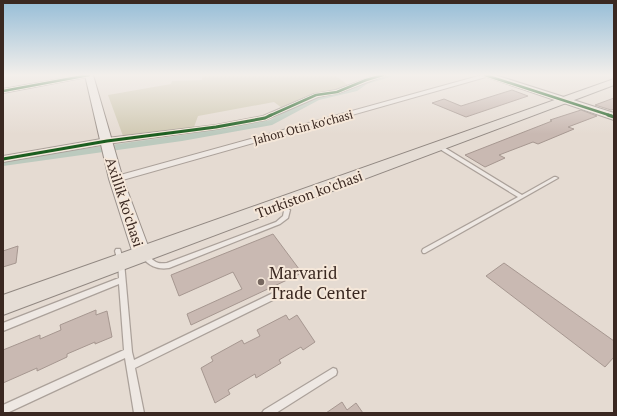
<svg xmlns="http://www.w3.org/2000/svg" width="617" height="416" font-family="'PT Serif',serif">
	<style>
		.cemetery { fill: #d1cab4 }
		.lines { fill: none; stroke-linecap: round; stroke-linejoin: round }
		.canal { fill: #bccabe; fill-rule: evenodd }
		.building { fill: #c9b9b2; stroke: #a69790 }
		.lane-casing { stroke: #aba19a; stroke-width: 2.5 }
		.street-casing { stroke: #aba19a; stroke-width: 2 }
		.secondary-casing { stroke: #9b918a; stroke-width: 2 }
		.primary-casing { stroke: #908781; stroke-width: 2 }
		.lane { fill: #eee8e3; fill-rule: evenodd }
		.street { fill: #eee8e3; fill-rule: evenodd }
		.secondary { fill: #eee8e3; fill-rule: evenodd }
		.primary { fill: #e5ddd5; fill-rule: evenodd }
		.cycleway-far1-casing { stroke: #f5e7d9; stroke-width: 4 }
		.cycleway-casing { stroke: #f5e7d9; stroke-width: 5 }
		.cycleway-far1 { stroke: #1b5e20; stroke-width: 2.5 }
		.cycleway { stroke: #1b5e20; stroke-width: 3 }
		.poi-dot { fill: #76675f; stroke: #f5e7d9; stroke-width: 1.5 }
		.labels { text-anchor: middle; dominant-baseline: central; stroke-width: 4; stroke-linejoin: round; paint-order: stroke }
		.far-street-label { font-size: 12px; fill: #3a2821; stroke: #f5e7d9 }
		.street-label { font-size: 14px; fill: #3a2821; stroke: #f5e7d9 }
		.near-poi-label { font-size: 17px; fill: #3a2821; stroke: #f5e7d9; text-anchor: start }
	</style>
	<rect width="100%" height="100%" fill="#e5dbd2"/>
	<!-- cemetery -->
	<path class="cemetery" d="M202,75h133l14,11 -16,6 -26,4 -25,12 -8,-6 -76,14 -4,11 -71,9 -15,-41 63,-11 1,-3 30,-1z"/>
	<g class="lines">
		<!-- canal -->
		<path class="canal" d="M385,75h11l-29,9 -10,7 -38,9 -47,25 -90,16 -179,25v-6l179,-25 88,-15 44,-24 39,-8 10,-6z"/>
	</g>
	<!-- building -->
	<path class="building" d="M512,90l16,6 -62,21 -34,-14 12,-4 17,7z
		M614,98v11l-3,1 -16,-5z
		M581,110l16,6 -29,11 6,2 -36,15 -5,-2 -34,13 6,3 -20,9 -20,-12 87,-34 -2,-1z
		M273,234l29,39 -111,52 -4,-11 55,-25 -9,-17 -54,24 -8,-21z
		M18,246l-2,17 -13,4v-16z
		M504,263l110,78v16l-9,10 -119,-91z
		M96,310v5l11,-4 5,26 -17,7v-2l-28,12v3l-30,14v-3l-34,15v-33l37,-15v4l21,-9 -1,-5z
		M286,315l3,5 8,-5 18,27 -12,8 -2,-3 -22,13 2,3 -25,15 -1,-4 -27,16 2,4 -15,9 -14,-35 12,-7 -2,-4 31,-17 2,4 16,-8 -3,-6z
		M342,402l5,8 9,-7 7,10h-37z"/>
	<g class="lines">
		<defs>
			<path id="lane" d="M438,146h4l80,49 32,-18h2l2,1 -133,75h-2l-1,-2 1,-2 95,-52 -80,-49z
				M280,203l10,7 -2,8 -8,6 -111,44c-12,2 -22,-3 -28,-13l1,-2c7,0 8,6 14,9 3,2 7,1 11,1l109,-41 7,-6 1,-5 -7,-6z
				M116,249h4l4,13 8,90 2,8 141,-68 3,-1 3,1 1,2 -1,2 -146,72 9,45h-10l-9,-55 -118,55h-4v-8l121,-55 -5,-66 -116,47v-8l116,-45 -1,-16 -3,-11z
				M333,368l3,1 1,3 -1,3 -60,38h-14l2,-3z"/>
			<path id="street" d="M83,75l9,1 -89,17v-4z
				M376,75h10l-47,18 -21,4 -53,23 -49,9 -109,15 -104,18v-6l104,-18 109,-13 47,-9 51,-22 22,-4z
				M482,75h11l-374,106h-6l-2,-2 2,-2z"/>
			<path id="secondary" d="M85,75h8l30,104 28,75 -2,5 -7,2 -7,-2 -2,-5 -24,-75z
				M481,75h14l119,38v7z"/>
			<path id="primary" d="M614,79v6l-611,230v-20z"/>
		</defs>
		<!-- lane casing -->
		<use href="#lane" class="lane-casing"/>
		<!-- street casing -->
		<use href="#street" class="street-casing"/>
		<!-- secondary casing -->
		<use href="#secondary" class="secondary-casing"/>
		<!-- primary casing -->
		<use href="#primary" class="primary-casing"/>
		<!-- lane -->
		<use href="#lane" class="lane"/>
		<!-- street -->
		<use href="#street" class="street"/>
		<!-- secondary -->
		<use href="#secondary" class="secondary"/>
		<!-- primary -->
		<use href="#primary" class="primary"/>
		<defs>
			<path id="cycleway-far1" d="M485,75l127,41
				M3,91l86,-16
				M269,116l47,-21 21,-3 29,-12 17,-5"/>
			<path id="cycleway" d="M608,115l6,2
				M3,159l104,-18 109,-14 49,-9 6,-3"/>
		</defs>
		<!-- cycleway-far1 casing -->
		<use href="#cycleway-far1" class="cycleway-far1-casing"/>
		<!-- cycleway casing -->
		<use href="#cycleway" class="cycleway-casing"/>
		<!-- cycleway-far1 -->
		<use href="#cycleway-far1" class="cycleway-far1"/>
		<!-- cycleway -->
		<use href="#cycleway" class="cycleway"/>
	</g>
	<!-- sky -->
	<linearGradient id="sky" x2="0" y2="1"><stop stop-color="#96bdd7"/><stop offset="0.56" stop-color="#f3efeb"/><stop offset="1" stop-color="#f3efeb" stop-opacity="0"/></linearGradient>
	<rect width="617" height="134" fill="url(#sky)"/>
	<!-- markers -->
	<circle class="poi-dot" cx="261" cy="282" r="4"/>
	<g class="labels">
		<!-- far-street labels -->
		<g class="far-street-label">
			<text transform="translate(303 127) rotate(-15)">Jahon Otin ko'chasi</text>
		</g>
		<!-- street labels -->
		<g class="street-label">
			<text transform="translate(309 194) rotate(-20)">Turkiston ko'chasi</text>
			<text transform="translate(125 202) rotate(72)">Axillik ko'chasi</text>
		</g>
		<!-- near-poi labels -->
		<g class="near-poi-label">
			<text x="269" y="272">Marvarid<tspan x="269" dy="20">Trade Center</tspan></text>
		</g>
	</g>
	<!-- border -->
	<rect width="617" height="416" fill="none" stroke="#3a2821" stroke-width="8"/>
</svg>
